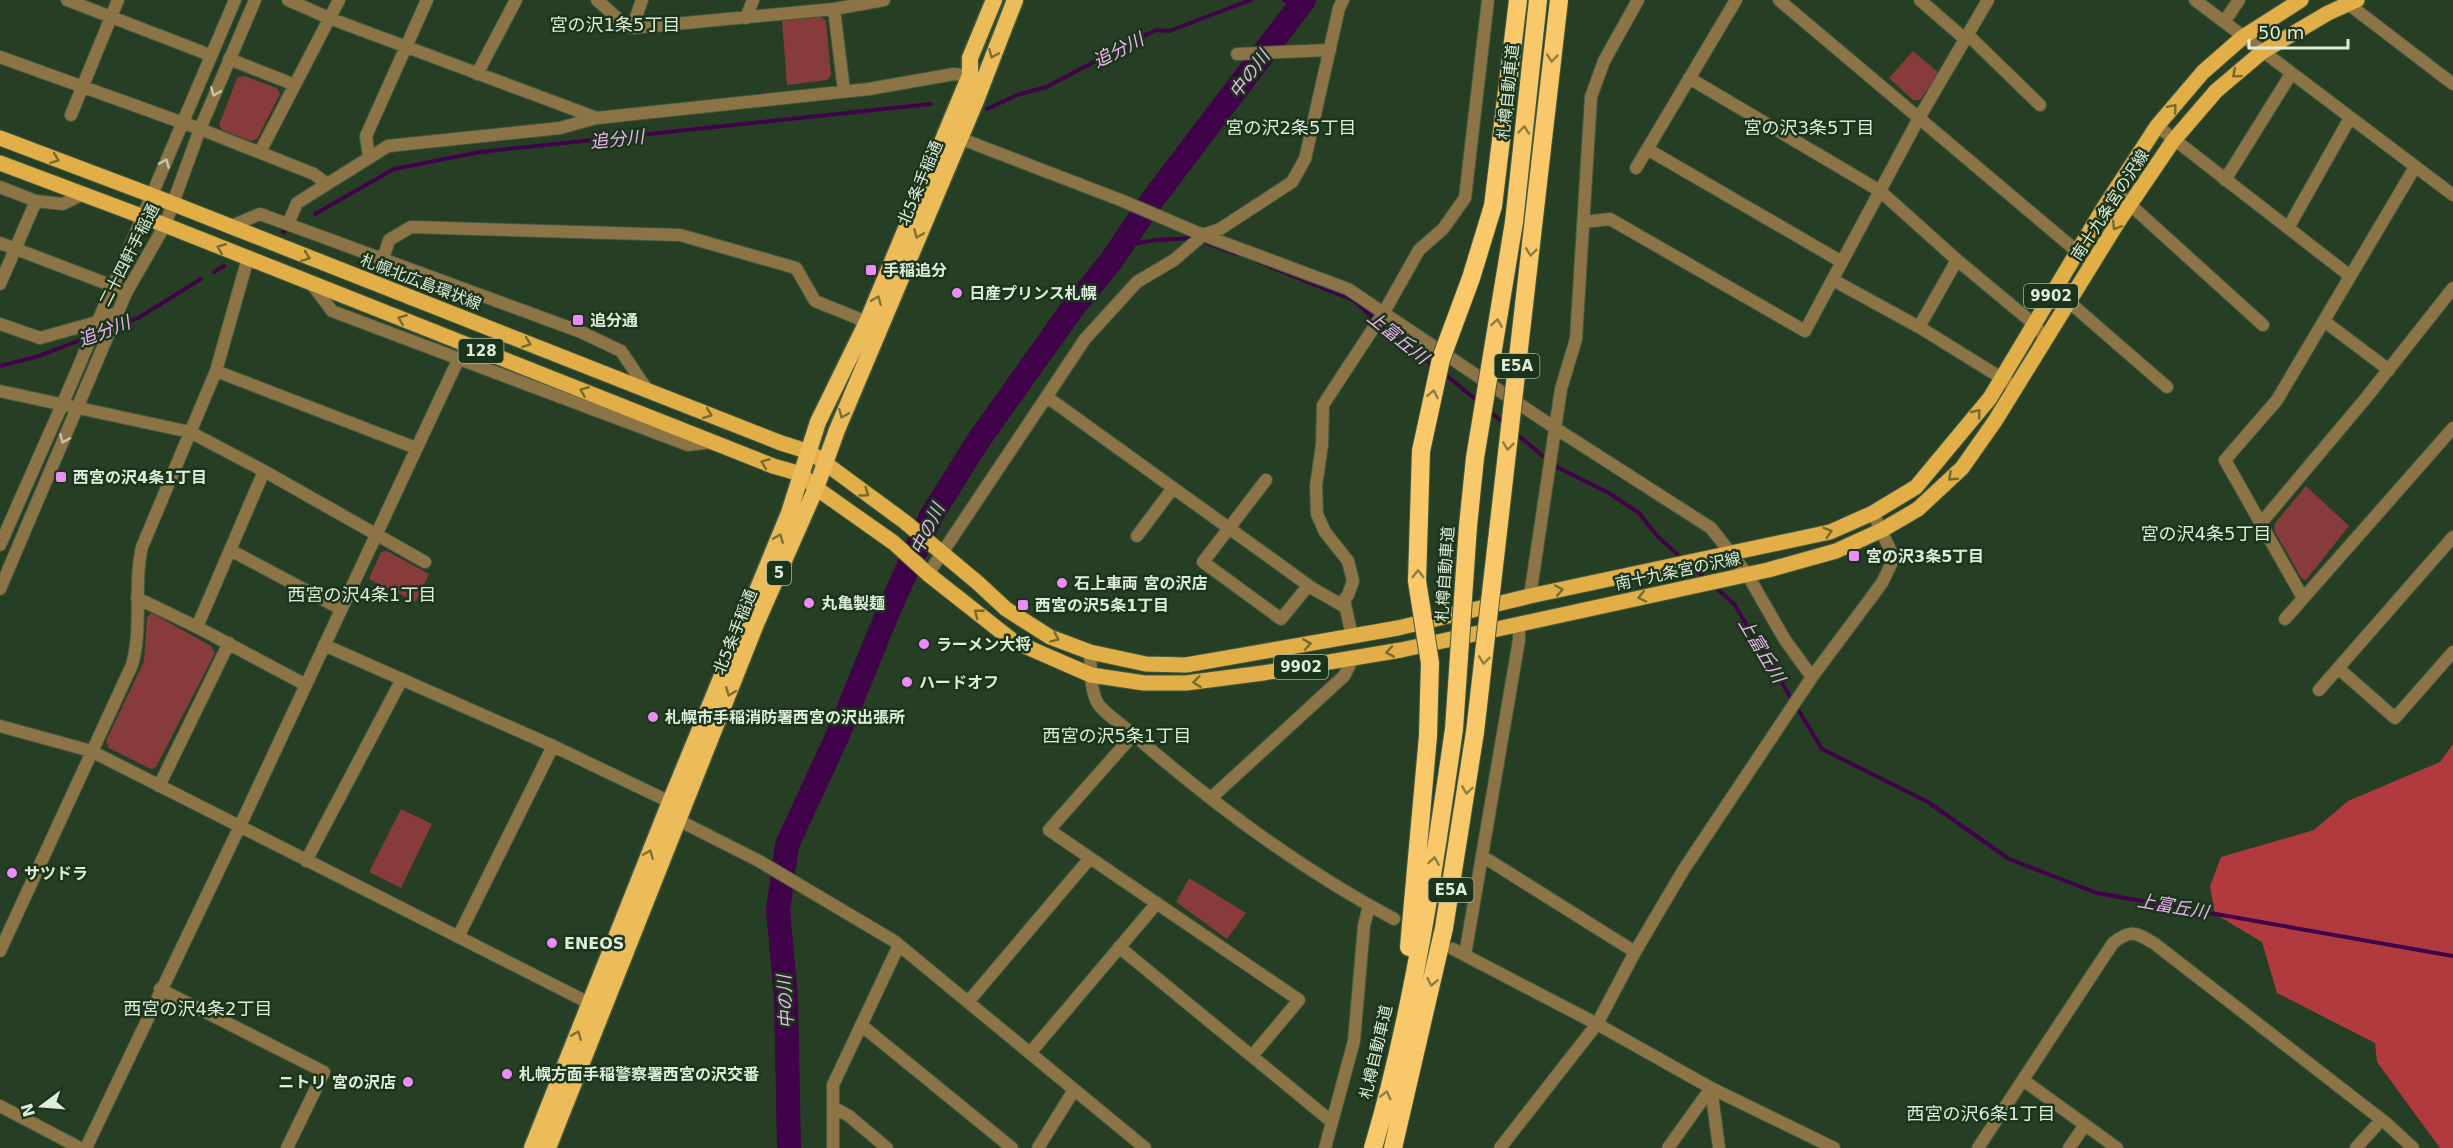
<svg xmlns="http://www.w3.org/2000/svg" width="2453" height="1148" font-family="'DejaVu Sans','Noto Sans JP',sans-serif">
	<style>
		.green { fill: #873b3b }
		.forest { fill: #b13a3f }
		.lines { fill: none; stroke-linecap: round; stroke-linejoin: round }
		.stream { stroke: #400248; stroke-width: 4 }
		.river { stroke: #400248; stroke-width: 24 }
		.minor-casing { stroke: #435a40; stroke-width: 14 }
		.tertiary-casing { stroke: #435a40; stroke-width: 14 }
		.primary-casing { stroke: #435a40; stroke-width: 17 }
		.trunk-casing { stroke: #435a40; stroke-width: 19 }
		.motorway-casing { stroke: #435a40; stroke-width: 20 }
		.minor { stroke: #8c7447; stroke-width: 12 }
		.tertiary { stroke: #8c7447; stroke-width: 12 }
		.primary { stroke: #e1ae48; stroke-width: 15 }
		.trunk { stroke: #ecbb5a; stroke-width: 16 }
		.motorway { stroke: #f8c86b; stroke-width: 18 }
		.motorway-bridge-casing { stroke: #435a40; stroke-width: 20; stroke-linecap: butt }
		.motorway-bridge { stroke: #f8c86b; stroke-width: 18 }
		.oneway { stroke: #7a7136 }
		.oneway2 { stroke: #8a7e42 }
		.oneway3 { stroke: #756b2e }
		.oneway4 { stroke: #c5c8af }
		.poi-dot { fill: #ec8cfb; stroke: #1c3419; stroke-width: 2 }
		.labels { text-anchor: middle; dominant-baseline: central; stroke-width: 5; stroke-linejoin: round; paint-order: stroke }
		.shield { fill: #1c3419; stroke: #a3b5a1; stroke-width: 1.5 }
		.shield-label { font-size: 15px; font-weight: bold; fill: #ddecdb }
		.street-label { font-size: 16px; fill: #ddecdb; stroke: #1c3419 }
		.poi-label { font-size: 16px; font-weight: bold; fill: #ddecdb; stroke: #1c3419; text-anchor: start }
		.neighbourhood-label { font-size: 18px; fill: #ddecdb; stroke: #1c3419 }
		.water-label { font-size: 18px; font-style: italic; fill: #edb3f6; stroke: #1c3419 }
	</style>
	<rect width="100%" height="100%" fill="#263e23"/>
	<!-- green -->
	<path class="green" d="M821,17l5,4 5,54 -4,5 -40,5 -5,-64z
		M1913,51l26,22 -19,27h-7l-24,-22z
		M244,76l33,12 3,6 -23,45 -6,2 -29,-11 -3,-5 18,-47z
		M2306,486l43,40 -43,54 -4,-1 -28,-49 1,-7z
		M387,551l42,23 -13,28 -47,-23 12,-27z
		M152,613l59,33 4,7 -59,114 -5,2 -42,-21 -3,-7 38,-80 3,-44z
		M401,809l31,15 -31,64 -32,-16z
		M1189,878l57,35 -19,26 -51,-37z"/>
	<!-- forest -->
	<path class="forest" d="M2453,744v404h-13l-63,-86 -2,-19 -98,-50 -15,-51 -47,-28 -5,-28 11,-29 93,-27 34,-29 92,-39z"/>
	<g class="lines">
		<!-- stream -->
		<path class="stream" d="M1284,0l14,8
			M987,109l30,-14 29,-8 48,-25 13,-3 19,-14 30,-15 13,1 82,-31
			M315,214l79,-45 86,-17 451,-48
			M283,232l5,-3
			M1201,241l35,13
			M1121,246l35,-6 38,-2
			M1254,260l101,41 33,31 46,34
			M214,272l10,-6
			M115,327l23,-9 63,-39
			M0,366l39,-10 49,-19
			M1443,373l36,29
			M1489,411l15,12
			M1514,432l34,28
			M1553,465l56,28 30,20 19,24 26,23
			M1692,567l15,13
			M1714,586l20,18 88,145 106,53 81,57 88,34 356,63"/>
		<!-- river -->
		<path class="river" d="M789,1148l-3,-150 -8,-88 9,-65 50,-108 51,-125 43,-96 47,-75 94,-132 39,-48 42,-62 151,-199"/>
		<defs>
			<path id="minor" d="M67,0l143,55
				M288,0l41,18 268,100 272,-29 85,-15 21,3
				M597,0l28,25 7,3 202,-19 50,-9
				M1779,0l313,264
				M1920,0l46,40
				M2195,0l258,195
				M2343,0l110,84
				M834,9l10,82
				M746,18l7,-18
				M2224,22l15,-22
				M632,28l10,-28
				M1968,35l72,70
				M1237,54l93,-4
				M0,57l200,72 114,45 13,10
				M229,59l66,26
				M477,74l39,-74
				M1689,78l191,113 77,69 77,64 12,15
				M71,115l47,-115
				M2157,126l193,150
				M959,138l164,63 80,34 145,54 207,139 156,100 36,46 38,66 27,37
				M1647,149l195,113
				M260,152l79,-152
				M369,158l-3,-22 61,-136
				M1636,168l100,-168
				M2225,180l66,-106
				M0,187l36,14 27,3 20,-10
				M2115,191l148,134
				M1584,222l26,-3 195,112 114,-213 69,-118
				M288,224l9,-21 91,-57 172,-18 36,-10
				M229,227l31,-13 321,118 40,19 27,40
				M2288,228l62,-110
				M0,243l113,43 13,7
				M383,259l6,-19 22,-13 269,8 116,33 19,33 52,21
				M1833,280l86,47 97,60
				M311,283l21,28 356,134 24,-3
				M0,284l36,-83
				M2069,302l98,85
				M2324,321l65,49
				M0,324l40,14 57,-16 21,-10
				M1919,327l38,-67
				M216,371l200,77
				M0,391l190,41 74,39 161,91
				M1047,397l265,191 33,19
				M1266,480l-63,82 78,57 27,-33
				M2261,523l105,-125 87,-110
				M1137,536l36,-48
				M230,550l111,59
				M928,574l157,-235 52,-57 37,-22 29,-25 17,-6 72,-47 13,-23 34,-151 4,-8
				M1530,596l31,-207 15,-50 15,-242 13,-36 34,-61
				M137,598l60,29 109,58
				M2303,598l-78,-138 52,-60 138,-233
				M2285,619l168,-191
				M197,627l67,-156
				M1352,636l-8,-36 4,-5 5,-14 -5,-20 -23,-29 -8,-18 -1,-28 6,-41 1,-40 61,-93 35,-62 24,-21 22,-31 23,-198
				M324,645l229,101 117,56
				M1090,652c1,15 0,36 7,50 4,9 28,25 37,33 79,69 168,135 260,184
				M2338,668l57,50 58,-66
				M2319,690l134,-153
				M0,726l91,25 504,255
				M1133,735l-84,95 250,170 -47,56
				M159,786l70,-143
				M1211,798l133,-122 9,-18
				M680,821l79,40 135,80 251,207
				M1482,856l153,96
				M306,861l96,-182
				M458,937l95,-191
				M1119,947l213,175
				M1453,949l144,75 114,64 123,60
				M0,951l132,-286c11,-38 1,-79 10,-118l74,-176 32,-113
				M1465,955l54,-315v-16
				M160,989l164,83 -37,76
				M968,1002l122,-144
				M861,1025l151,123
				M1030,1053l127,-150
				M2023,1080l94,68
				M1711,1088l8,60
				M833,1107l16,9 38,32
				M86,1148l153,-320 219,-468
				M833,1148v-63l66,-140
				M1038,1148l36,-58
				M1325,1148l29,-107 10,-115 5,-21
				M1500,1148l97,-124 38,-72 49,-83 128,-192 70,-94 12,-25 -21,-45
				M1668,1148l43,-60
				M1978,1148l135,-205c18,-15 24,-10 42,1l231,179 27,25
				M2069,1148l16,-23
				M2356,1148l25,-28"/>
			<path id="tertiary" d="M0,545l69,-156 166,-389
				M0,589l126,-296 39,-68 35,-96 55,-129
				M0,1106l80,42"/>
			<path id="primary" d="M0,138l151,57 630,248 29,9 95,70 73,61 28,26 44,28 40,15 56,12 40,1 212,-37 132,-32 300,-64 43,-19 43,-26 74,-89 113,-189 54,-83 46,-54 40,-35 58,-37
				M0,163l165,62 608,241 28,8 15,14 78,55 34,31 85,67 78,34 53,8h42l77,-10 138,-23 367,-80 68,-19 46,-21 36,-21 44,-41 33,-47 123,-199 55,-81 43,-50 46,-39 66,-39 29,-13"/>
			<path id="trunk" d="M532,1148l138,-346 119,-289 29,-91 49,-100 103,-247v-17l24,-58
				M548,1148l208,-524 60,-136 21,-58 138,-327 40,-103"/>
			<path id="motorway" d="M1409,947l19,-211
				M1373,1148c40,-134 61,-280 81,-419
				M1393,1148l51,-220 31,-196"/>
		</defs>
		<!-- minor casing -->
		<use href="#minor" class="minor-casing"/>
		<!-- tertiary casing -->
		<use href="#tertiary" class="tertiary-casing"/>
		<!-- primary casing -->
		<use href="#primary" class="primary-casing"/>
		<!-- trunk casing -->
		<use href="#trunk" class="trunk-casing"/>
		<!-- motorway casing -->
		<use href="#motorway" class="motorway-casing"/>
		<!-- minor -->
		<use href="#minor" class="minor"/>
		<!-- tertiary -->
		<use href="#tertiary" class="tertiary"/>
		<!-- primary -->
		<use href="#primary" class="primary"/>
		<!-- trunk -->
		<use href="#trunk" class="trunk"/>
		<!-- motorway -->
		<use href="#motorway" class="motorway"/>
		<defs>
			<path id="motorway-bridge" d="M1454,729l14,-203 7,-68 39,-236 24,-222
				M1475,732l84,-732
				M1428,736l2,-73 -13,-82 4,-130 20,-92 30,-81 22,-72 25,-206"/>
		</defs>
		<!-- motorway-bridge casing -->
		<use href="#motorway-bridge" class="motorway-bridge-casing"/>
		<!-- motorway-bridge -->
		<use href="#motorway-bridge" class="motorway-bridge"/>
	</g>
	<!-- one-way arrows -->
	<defs><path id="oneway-chevron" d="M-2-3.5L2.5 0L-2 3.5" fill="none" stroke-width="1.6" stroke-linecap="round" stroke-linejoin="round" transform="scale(1.5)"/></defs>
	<g class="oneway">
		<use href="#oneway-chevron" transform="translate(993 54) rotate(113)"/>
		<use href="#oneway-chevron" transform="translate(918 234) rotate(113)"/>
		<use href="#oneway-chevron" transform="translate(877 300) rotate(-67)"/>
		<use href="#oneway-chevron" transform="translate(843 414) rotate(113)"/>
		<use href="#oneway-chevron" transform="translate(779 538) rotate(-68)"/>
		<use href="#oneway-chevron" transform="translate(730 692) rotate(111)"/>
		<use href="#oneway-chevron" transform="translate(649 854) rotate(-68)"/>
		<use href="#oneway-chevron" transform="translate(577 1035) rotate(-68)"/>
	</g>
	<g class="oneway2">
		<use href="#oneway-chevron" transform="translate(1552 58) rotate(96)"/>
		<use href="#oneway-chevron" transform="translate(1524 130) rotate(-84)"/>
		<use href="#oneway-chevron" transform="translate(1531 252) rotate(97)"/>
		<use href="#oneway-chevron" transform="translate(1497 323) rotate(-81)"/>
		<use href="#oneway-chevron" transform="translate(1433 394) rotate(-78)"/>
		<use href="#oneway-chevron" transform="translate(1508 446) rotate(97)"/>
		<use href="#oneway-chevron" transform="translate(1418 574) rotate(-90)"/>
		<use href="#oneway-chevron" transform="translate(1484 660) rotate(97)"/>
		<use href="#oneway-chevron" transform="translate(1467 790) rotate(98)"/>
		<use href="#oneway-chevron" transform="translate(1434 861) rotate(-81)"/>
		<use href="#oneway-chevron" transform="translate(1432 982) rotate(102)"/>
		<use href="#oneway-chevron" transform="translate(1386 1095) rotate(-76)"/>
	</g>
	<g class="oneway3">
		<use href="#oneway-chevron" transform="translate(2236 74) rotate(140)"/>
		<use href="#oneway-chevron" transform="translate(2173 108) rotate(-50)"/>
		<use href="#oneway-chevron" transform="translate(55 159) rotate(21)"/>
		<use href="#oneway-chevron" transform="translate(2116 226) rotate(122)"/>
		<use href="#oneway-chevron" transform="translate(221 248) rotate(-158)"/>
		<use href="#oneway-chevron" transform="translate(306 257) rotate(21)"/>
		<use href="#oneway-chevron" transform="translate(402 319) rotate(-158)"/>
		<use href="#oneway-chevron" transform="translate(527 343) rotate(21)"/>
		<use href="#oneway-chevron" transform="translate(584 391) rotate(-158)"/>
		<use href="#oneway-chevron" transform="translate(1977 413) rotate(-51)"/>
		<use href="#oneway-chevron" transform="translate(708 414) rotate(21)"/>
		<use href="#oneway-chevron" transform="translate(765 463) rotate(-159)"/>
		<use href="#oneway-chevron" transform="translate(1952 477) rotate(137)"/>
		<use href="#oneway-chevron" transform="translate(865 493) rotate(36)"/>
		<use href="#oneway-chevron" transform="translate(1828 532) rotate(-17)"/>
		<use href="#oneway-chevron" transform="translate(1559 590) rotate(-12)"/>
		<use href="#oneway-chevron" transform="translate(1642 597) rotate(168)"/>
		<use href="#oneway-chevron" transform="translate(978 613) rotate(-142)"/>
		<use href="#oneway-chevron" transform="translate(1055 638) rotate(24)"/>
		<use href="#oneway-chevron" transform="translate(1307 644) rotate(-10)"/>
		<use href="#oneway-chevron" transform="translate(1390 652) rotate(170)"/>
		<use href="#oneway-chevron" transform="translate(1197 682) rotate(173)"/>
	</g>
	<g class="oneway4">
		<use href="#oneway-chevron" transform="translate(215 92) rotate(113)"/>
		<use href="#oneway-chevron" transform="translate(165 163) rotate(-67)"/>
		<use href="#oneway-chevron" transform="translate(64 439) rotate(113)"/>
	</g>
	<!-- markers -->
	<g class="poi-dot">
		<rect x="865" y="264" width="12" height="12" rx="3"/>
		<circle cx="957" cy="293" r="6"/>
		<rect x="572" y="314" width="12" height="12" rx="3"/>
		<rect x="55" y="471" width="12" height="12" rx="3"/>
		<rect x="1848" y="550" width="12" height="12" rx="3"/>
		<circle cx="1062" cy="583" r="6"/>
		<circle cx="809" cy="603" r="6"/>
		<rect x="1017" y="599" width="12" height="12" rx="3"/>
		<circle cx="924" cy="644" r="6"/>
		<circle cx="907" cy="682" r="6"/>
		<circle cx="653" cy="717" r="6"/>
		<circle cx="12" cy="873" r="6"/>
		<circle cx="552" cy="943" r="6"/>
		<circle cx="507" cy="1074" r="6"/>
		<circle cx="408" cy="1082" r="6"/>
	</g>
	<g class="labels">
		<!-- shield labels -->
		<g class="shield">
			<rect x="2024" y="284" width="54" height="24" rx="4.5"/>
			<rect x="458.5" y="339" width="45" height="24" rx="4.5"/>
			<rect x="1494.5" y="354" width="45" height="24" rx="4.5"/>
			<rect x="767" y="561" width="24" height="24" rx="4.5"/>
			<rect x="1274" y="655" width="54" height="24" rx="4.5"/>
			<rect x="1428.5" y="878" width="45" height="24" rx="4.5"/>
		</g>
		<g class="shield-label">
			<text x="2051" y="296">9902</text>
			<text x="481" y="351">128</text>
			<text x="1517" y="366">E5A</text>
			<text x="779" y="573">5</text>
			<text x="1301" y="667">9902</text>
			<text x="1451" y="890">E5A</text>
		</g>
		<!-- street labels -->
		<g class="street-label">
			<text transform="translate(1508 92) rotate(-84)">札樽自動車道</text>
			<text transform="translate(920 183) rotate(-67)">北5条手稲通</text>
			<text transform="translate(2110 205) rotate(-57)">南十九条宮の沢線</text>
			<text transform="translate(129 255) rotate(-63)">二十四軒手稲通</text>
			<text transform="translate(421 282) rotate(21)">札幌北広島環状線</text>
			<text transform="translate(1678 571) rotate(-12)">南十九条宮の沢線</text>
			<text transform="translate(1445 574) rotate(-86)">札樽自動車道</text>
			<text transform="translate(735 632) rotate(-68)">北5条手稲通</text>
			<text transform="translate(1376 1052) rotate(-77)">札樽自動車道</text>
		</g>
		<!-- poi labels -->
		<g class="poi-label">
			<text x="883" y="270">手稲追分</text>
			<text x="969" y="293">日産プリンス札幌</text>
			<text x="590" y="320">追分通</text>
			<text x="73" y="477">西宮の沢4条1丁目</text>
			<text x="1866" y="556">宮の沢3条5丁目</text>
			<text x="1074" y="583">石上車両 宮の沢店</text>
			<text x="821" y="603">丸亀製麺</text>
			<text x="1035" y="605">西宮の沢5条1丁目</text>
			<text x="936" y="644">ラーメン大将</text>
			<text x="919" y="682">ハードオフ</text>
			<text x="665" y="717">札幌市手稲消防署西宮の沢出張所</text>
			<text x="24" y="873">サツドラ</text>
			<text x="564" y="943">ENEOS</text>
			<text x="519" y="1074">札幌方面手稲警察署西宮の沢交番</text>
			<text x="396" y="1082" text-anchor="end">ニトリ 宮の沢店</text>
		</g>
		<!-- neighbourhood labels -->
		<g class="neighbourhood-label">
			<text x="615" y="24">宮の沢1条5丁目</text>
			<text x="1291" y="127">宮の沢2条5丁目</text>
			<text x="1809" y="127">宮の沢3条5丁目</text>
			<text x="2206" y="533">宮の沢4条5丁目</text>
			<text x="362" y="594">西宮の沢4条1丁目</text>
			<text x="1117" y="735">西宮の沢5条1丁目</text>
			<text x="198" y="1008">西宮の沢4条2丁目</text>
			<text x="1981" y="1113">西宮の沢6条1丁目</text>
		</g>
		<!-- water labels -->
		<g class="water-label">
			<text transform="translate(1118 50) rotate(-27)">追分川</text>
			<text transform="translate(1249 74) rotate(-53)">中の川</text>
			<text transform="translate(617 139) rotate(-6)">追分川</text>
			<text transform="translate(104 331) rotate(-21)">追分川</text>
			<text transform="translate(1398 337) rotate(39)">上富丘川</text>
			<text transform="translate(927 529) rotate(-64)">中の川</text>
			<text transform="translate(1762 650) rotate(59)">上富丘川</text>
			<text transform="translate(2173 906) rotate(10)">上富丘川</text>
			<text transform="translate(785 1002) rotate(-93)">中の川</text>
		</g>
	</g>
	<!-- north arrow -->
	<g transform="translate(42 1106) rotate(254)" stroke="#1c3419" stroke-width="4.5" paint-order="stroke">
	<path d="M0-4.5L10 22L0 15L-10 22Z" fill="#ddecdb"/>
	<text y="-9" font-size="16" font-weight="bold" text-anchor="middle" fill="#ddecdb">N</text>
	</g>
	<!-- scale -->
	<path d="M2249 39v9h99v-9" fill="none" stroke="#ddecdb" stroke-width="3"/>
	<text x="2258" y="39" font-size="18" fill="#ddecdb" stroke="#1c3419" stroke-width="4.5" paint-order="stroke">50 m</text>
</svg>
